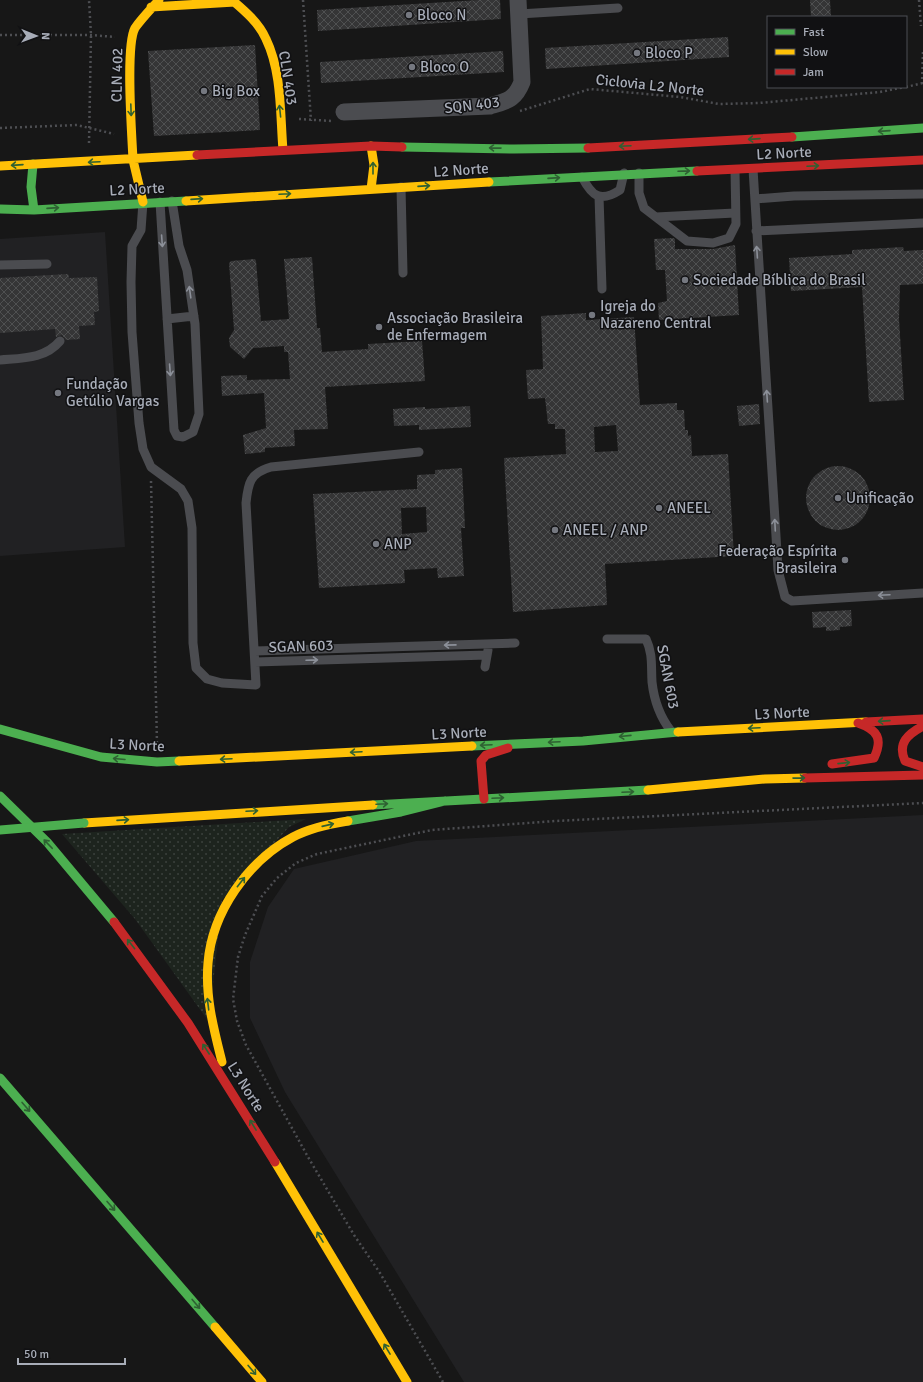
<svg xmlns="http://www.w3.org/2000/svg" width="923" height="1382" font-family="Signika,sans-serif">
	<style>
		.built { fill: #212123 }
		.grass { fill: url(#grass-dots) }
		.building { fill: url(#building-cross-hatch); fill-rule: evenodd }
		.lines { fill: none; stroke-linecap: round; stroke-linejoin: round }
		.path { stroke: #4d4e52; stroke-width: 2.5; stroke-dasharray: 2 3; stroke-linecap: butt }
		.lane { stroke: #4b4c50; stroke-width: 9 }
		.street { stroke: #4b4c50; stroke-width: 17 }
		.fast { stroke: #4caf50; stroke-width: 9 }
		.slow { stroke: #ffc107; stroke-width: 9 }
		.jam { stroke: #c62828; stroke-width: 9 }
		.fast-bridge { stroke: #4caf50; stroke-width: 9 }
		.oneway { stroke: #2e6032 }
		.oneway2 { stroke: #8c9099 }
		.poi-dot { fill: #757880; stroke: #111113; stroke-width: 1.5 }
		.labels { text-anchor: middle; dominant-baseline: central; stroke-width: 3; stroke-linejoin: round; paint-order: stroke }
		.poi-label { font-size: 15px; fill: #a8adb8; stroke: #111113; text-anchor: start }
		.street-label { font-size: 15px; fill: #a8adb8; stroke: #111113 }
	</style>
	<defs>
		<pattern id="grass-dots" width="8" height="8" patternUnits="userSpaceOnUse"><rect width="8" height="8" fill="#1d241e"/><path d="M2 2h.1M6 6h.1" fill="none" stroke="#3b413d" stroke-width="1.8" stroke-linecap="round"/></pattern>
		<pattern id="building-cross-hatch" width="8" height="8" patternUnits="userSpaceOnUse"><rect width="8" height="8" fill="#353536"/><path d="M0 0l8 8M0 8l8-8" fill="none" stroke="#4f5051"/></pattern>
	</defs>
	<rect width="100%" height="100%" fill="#171717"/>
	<!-- built -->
	<path class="built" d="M105,232l20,315 -125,9v-317z
		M923,815v567h-459l-179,-290 -35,-74v-56l18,-55 26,-38 122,-28z"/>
	<!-- grass -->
	<path class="grass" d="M306,819l-17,8 -67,73 -13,122 -74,-103 -73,-85z"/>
	<!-- building -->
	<path class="building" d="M479,0h21l1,19 -183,12 -1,-21z
		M810,0h20l1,17h-20z
		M728,37l1,20 -183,12 -1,-21z
		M255,45l5,85 -106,6 -6,-85z
		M503,51l1,21 -183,11 -1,-21z
		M673,238l2,1v10h38l22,-4 4,70 -80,5 -1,-17 9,-2 -2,-31h-9l-2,-31z
		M903,247l1,4 19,-1v34l-23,1 -1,34 5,81 -35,2 -7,-115 -71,4 -2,-33 63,-4v-4z
		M312,257l5,71h3l2,24 46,-3v-5l54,-3 3,40 -100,6 3,42 -34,1 1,16 -30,2v4l-20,2 -2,-19 23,-7 -2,-35 -42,3 -1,-20 26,-1v5l43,-1 -2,-27h-4v-6l-31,2 -9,11 -14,-12 -1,-9 5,-8 -5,-67 2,-2 24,-2 1,2 5,60 28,-2 -5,-60z
		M68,274l1,4 28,-1 2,34 -5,1 1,13 -16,1 1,13 -14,1 -4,-5 -6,2 -1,-8 -55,4v-55z
		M586,313v7l48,-3 6,88 37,-2v7h7l1,20h3v6l3,-1 1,21 36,-2 6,102 -129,8 2,41 -94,7 -9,-154 62,-4 -1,-25h-10v-5h-7l-3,-26 -17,1 -2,-29 17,-1 -2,-53zM616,425l2,26 -23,1 -1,-25z
		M759,404l1,20 -21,2 -2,-20z
		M470,406l1,21 -52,3v-5l-25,1 -1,-17 32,-2v2z
		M806 498a32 32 0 1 1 64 0a32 32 0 1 1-64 0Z
		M462,468l3,60h-4l3,48 -26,2 -1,-10 -33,2 1,13 -86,5 -6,-94 104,-5v-14l18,-1v-4zM426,507l1,25 -25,2 -1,-26z
		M851,610l1,16 -12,1v3l-14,1v-4l-13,1 -1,-16z"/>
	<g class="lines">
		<!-- path -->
		<path class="path" d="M303,0l8,121
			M919,0l2,26
			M0,35h91l24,2
			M922,84l1,-34
			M906,87l17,-4
			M520,111l70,-22 90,8 39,7 40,-1 121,-11 25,-5
			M299,119l33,2
			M0,128l77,-3 37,9
			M89,143l2,-108 -2,-35
			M151,481l6,263
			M443,1382l-63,-109 -26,-38 -46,-78 -62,-112 -9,-24 -4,-22 5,-42 7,-22 17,-39 15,-18 19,-15 21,-9 115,-24 123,-9 368,-18"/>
		<!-- lane -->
		<path class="lane" d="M519,14l99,-6
			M753,169l23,367 2,34 7,27 7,4 131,-8
			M639,173v20l5,15 43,33 26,2 16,-5 7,-14 -1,-54
			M582,177c10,19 18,26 38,13l4,-17
			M401,187l2,86
			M599,196l3,93
			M755,199l39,-3 129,-2
			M143,202l-2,28 -9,16 -1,36 1,50 7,91 4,26 8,18 30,22 7,12 4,27 1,115 3,25 11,11 15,4 34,2 -10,-182c2,-20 4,-30 25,-36l148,-15
			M160,202l14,228 3,6 6,1 10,-5 6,-18 -4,-90 -8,-54 -8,-24 -7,-45
			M656,217l79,-4
			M756,231l167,-8
			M0,265l47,-1
			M167,319l27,-3
			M0,360c22,-2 45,-1 60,-19
			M607,639h39c7,15 5,26 6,43 2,18 8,35 19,49
			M255,651l260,-8
			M255,662l232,-7
			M485,667l3,-17"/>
		<!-- street -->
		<path class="street" d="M344,112l146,-6c17,-5 25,-6 32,-24l-4,-82"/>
		<!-- fast -->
		<path class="fast" d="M792,137l131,-9
			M402,147l112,2 74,-1
			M33,164l-2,23 3,23
			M489,182l208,-11
			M0,209l34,1 152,-9
			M0,729l101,28 56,5 22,-1
			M472,746l111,-5 95,-9
			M0,796l47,46 67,80
			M373,805l275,-15
			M348,821l53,-9 44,-11
			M0,1078l215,249"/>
		<!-- slow -->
		<path class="slow" d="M232,0c13,11 27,23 34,39 16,33 14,75 17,111
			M151,7l84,-5
			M371,146l3,19 -3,24
			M133,160c-1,-24 -8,-114 2,-132 7,-10 16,-19 24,-28
			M133,160l10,42
			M0,166l197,-11
			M186,201l303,-19
			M678,732l188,-10
			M179,761l293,-15
			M648,790l117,-11 40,-1
			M84,823l289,-18
			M222,1062c-8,-32 -17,-65 -14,-99 4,-51 40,-102 85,-126 17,-9 36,-13 55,-16
			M275,1162l132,220
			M215,1327l47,55"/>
		<!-- jam -->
		<path class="jam" d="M588,148l204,-11
			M197,155l174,-9 31,1
			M697,171l226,-11
			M866,722l57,-3
			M923,726c-15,8 -26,17 -18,35l18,6
			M832,764l42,-6c9,-19 4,-28 -16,-35
			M805,778l118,-3
			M484,799l-3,-38 5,-6 22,-7
			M114,922l74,101 87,139"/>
		<!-- fast-bridge -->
		<path class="fast-bridge" d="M0,830l84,-7"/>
	</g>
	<!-- one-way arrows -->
	<defs><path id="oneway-shaft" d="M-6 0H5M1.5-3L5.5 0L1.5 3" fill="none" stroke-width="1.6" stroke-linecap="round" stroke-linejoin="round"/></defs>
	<g class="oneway">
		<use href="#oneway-shaft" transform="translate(131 110) rotate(88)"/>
		<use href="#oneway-shaft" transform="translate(280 111) rotate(-96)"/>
		<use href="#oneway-shaft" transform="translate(884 131) rotate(176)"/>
		<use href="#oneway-shaft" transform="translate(754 139) rotate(176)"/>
		<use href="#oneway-shaft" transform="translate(625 146) rotate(177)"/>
		<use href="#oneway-shaft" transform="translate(495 148) rotate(-179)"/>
		<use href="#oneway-shaft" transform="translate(94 162) rotate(177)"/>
		<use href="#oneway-shaft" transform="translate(17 165) rotate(176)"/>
		<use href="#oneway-shaft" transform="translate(813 166) rotate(-3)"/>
		<use href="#oneway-shaft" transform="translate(373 168) rotate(-90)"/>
		<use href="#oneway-shaft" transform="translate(684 171) rotate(-2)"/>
		<use href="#oneway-shaft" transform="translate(554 178) rotate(-4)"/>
		<use href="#oneway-shaft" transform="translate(424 186) rotate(-4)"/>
		<use href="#oneway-shaft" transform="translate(285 194) rotate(-3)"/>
		<use href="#oneway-shaft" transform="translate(197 199) rotate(-4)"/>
		<use href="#oneway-shaft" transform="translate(53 208) rotate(-4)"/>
		<use href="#oneway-shaft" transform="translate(884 721) rotate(176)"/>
		<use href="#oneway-shaft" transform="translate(754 728) rotate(177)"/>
		<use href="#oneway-shaft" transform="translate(625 736) rotate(174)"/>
		<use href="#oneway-shaft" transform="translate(554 742) rotate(177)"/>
		<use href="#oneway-shaft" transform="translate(486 745) rotate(177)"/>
		<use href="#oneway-shaft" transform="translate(356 752) rotate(177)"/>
		<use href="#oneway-shaft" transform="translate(119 759) rotate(-175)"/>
		<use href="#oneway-shaft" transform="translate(226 759) rotate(177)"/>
		<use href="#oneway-shaft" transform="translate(844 763) rotate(-6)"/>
		<use href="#oneway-shaft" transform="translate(799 778) rotate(-1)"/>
		<use href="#oneway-shaft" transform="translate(628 792) rotate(-3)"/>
		<use href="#oneway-shaft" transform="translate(498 798) rotate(-3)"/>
		<use href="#oneway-shaft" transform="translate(382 804) rotate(-3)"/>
		<use href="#oneway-shaft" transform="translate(252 811) rotate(-3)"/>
		<use href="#oneway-shaft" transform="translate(123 820) rotate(-4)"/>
		<use href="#oneway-shaft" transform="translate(328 825) rotate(-13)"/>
		<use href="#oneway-shaft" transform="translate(48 844) rotate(-134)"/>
		<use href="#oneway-shaft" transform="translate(241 882) rotate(-52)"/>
		<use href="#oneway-shaft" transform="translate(131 944) rotate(-128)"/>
		<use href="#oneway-shaft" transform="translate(208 1004) rotate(-97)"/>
		<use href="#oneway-shaft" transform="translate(206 1049) rotate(-123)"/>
		<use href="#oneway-shaft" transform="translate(26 1107) rotate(49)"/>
		<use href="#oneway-shaft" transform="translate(253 1125) rotate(-121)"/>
		<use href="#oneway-shaft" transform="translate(111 1206) rotate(49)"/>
		<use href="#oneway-shaft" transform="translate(320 1237) rotate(-121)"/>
		<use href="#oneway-shaft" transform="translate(196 1304) rotate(50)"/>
		<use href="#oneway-shaft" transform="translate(387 1349) rotate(-121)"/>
		<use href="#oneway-shaft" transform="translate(252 1370) rotate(50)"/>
	</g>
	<g class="oneway2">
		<use href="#oneway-shaft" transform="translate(162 241) rotate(86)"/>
		<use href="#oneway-shaft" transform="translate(757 252) rotate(-94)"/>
		<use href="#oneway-shaft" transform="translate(190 292) rotate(-98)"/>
		<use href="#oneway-shaft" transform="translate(170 370) rotate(86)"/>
		<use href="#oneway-shaft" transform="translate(767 396) rotate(-94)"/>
		<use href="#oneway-shaft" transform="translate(775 525) rotate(-93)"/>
		<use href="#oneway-shaft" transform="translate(884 595) rotate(177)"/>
		<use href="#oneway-shaft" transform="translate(450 645) rotate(179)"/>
		<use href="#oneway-shaft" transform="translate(312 660) rotate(-2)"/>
	</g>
	<!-- markers -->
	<g class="poi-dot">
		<circle cx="409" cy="15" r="4"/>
		<circle cx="637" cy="53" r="4"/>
		<circle cx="412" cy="67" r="4"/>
		<circle cx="204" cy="91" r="4"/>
		<circle cx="685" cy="280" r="4"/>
		<circle cx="592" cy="315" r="4"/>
		<circle cx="379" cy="327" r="4"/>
		<circle cx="58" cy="393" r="4"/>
		<circle cx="838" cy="498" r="4"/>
		<circle cx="659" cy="508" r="4"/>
		<circle cx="555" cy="530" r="4"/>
		<circle cx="376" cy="544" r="4"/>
		<circle cx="845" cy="560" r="4"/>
	</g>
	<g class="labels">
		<!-- poi labels -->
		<g class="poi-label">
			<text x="417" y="15">Bloco N</text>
			<text x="645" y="53">Bloco P</text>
			<text x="420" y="67">Bloco O</text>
			<text x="212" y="91">Big Box</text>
			<text x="693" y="280">Sociedade Bíblica do Brasil</text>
			<text x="600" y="306">Igreja do<tspan x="600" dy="17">Nazareno Central</tspan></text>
			<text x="387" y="318">Associação Brasileira<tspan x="387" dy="17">de Enfermagem</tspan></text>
			<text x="66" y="384">Fundação<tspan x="66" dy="17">Getúlio Vargas</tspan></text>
			<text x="846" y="498">Unificação</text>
			<text x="667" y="508">ANEEL</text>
			<text x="563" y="530">ANEEL / ANP</text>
			<text x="384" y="544">ANP</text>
			<text x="837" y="551" text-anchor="end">Federação Espírita<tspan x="837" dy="17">Brasileira</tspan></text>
		</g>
		<!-- street labels -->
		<g class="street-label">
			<text transform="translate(117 75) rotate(-89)">CLN 402</text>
			<text transform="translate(288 78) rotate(81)">CLN 403</text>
			<text transform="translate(650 85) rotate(6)">Ciclovia L2 Norte</text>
			<text transform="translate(472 105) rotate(-7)">SQN 403</text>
			<text transform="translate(784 153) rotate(-3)">L2 Norte</text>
			<text transform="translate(461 170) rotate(-4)">L2 Norte</text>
			<text transform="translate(137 189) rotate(-3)">L2 Norte</text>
			<text transform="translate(301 646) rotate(-2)">SGAN 603</text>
			<text transform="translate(668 677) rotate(79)">SGAN 603</text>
			<text transform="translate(782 713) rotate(-3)">L3 Norte</text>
			<text transform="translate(459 733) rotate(-3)">L3 Norte</text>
			<text transform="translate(137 745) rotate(3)">L3 Norte</text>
			<text transform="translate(246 1087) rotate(58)">L3 Norte</text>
		</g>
	</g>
	<!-- legend -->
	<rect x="767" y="16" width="140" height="72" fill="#111113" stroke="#4d4f55"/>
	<rect x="775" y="29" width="20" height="6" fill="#4caf50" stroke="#4d4f55"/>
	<text x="803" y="36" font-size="12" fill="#a8adb8">Fast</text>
	<rect x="775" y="49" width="20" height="6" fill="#ffc107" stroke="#4d4f55"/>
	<text x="803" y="56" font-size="12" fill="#a8adb8">Slow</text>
	<rect x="775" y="69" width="20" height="6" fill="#c62828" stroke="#4d4f55"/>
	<text x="803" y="76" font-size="12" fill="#a8adb8">Jam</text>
	<!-- north arrow -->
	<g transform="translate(36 36) rotate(91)" stroke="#111113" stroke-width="3" paint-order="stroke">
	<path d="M0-3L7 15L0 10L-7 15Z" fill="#a8adb8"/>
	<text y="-6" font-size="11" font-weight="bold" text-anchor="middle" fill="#a8adb8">N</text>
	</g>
	<!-- scale -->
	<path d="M18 1358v6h107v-6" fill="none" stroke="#a8adb8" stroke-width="2"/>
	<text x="24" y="1358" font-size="12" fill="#a8adb8" stroke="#111113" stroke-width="3" paint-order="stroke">50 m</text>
</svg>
